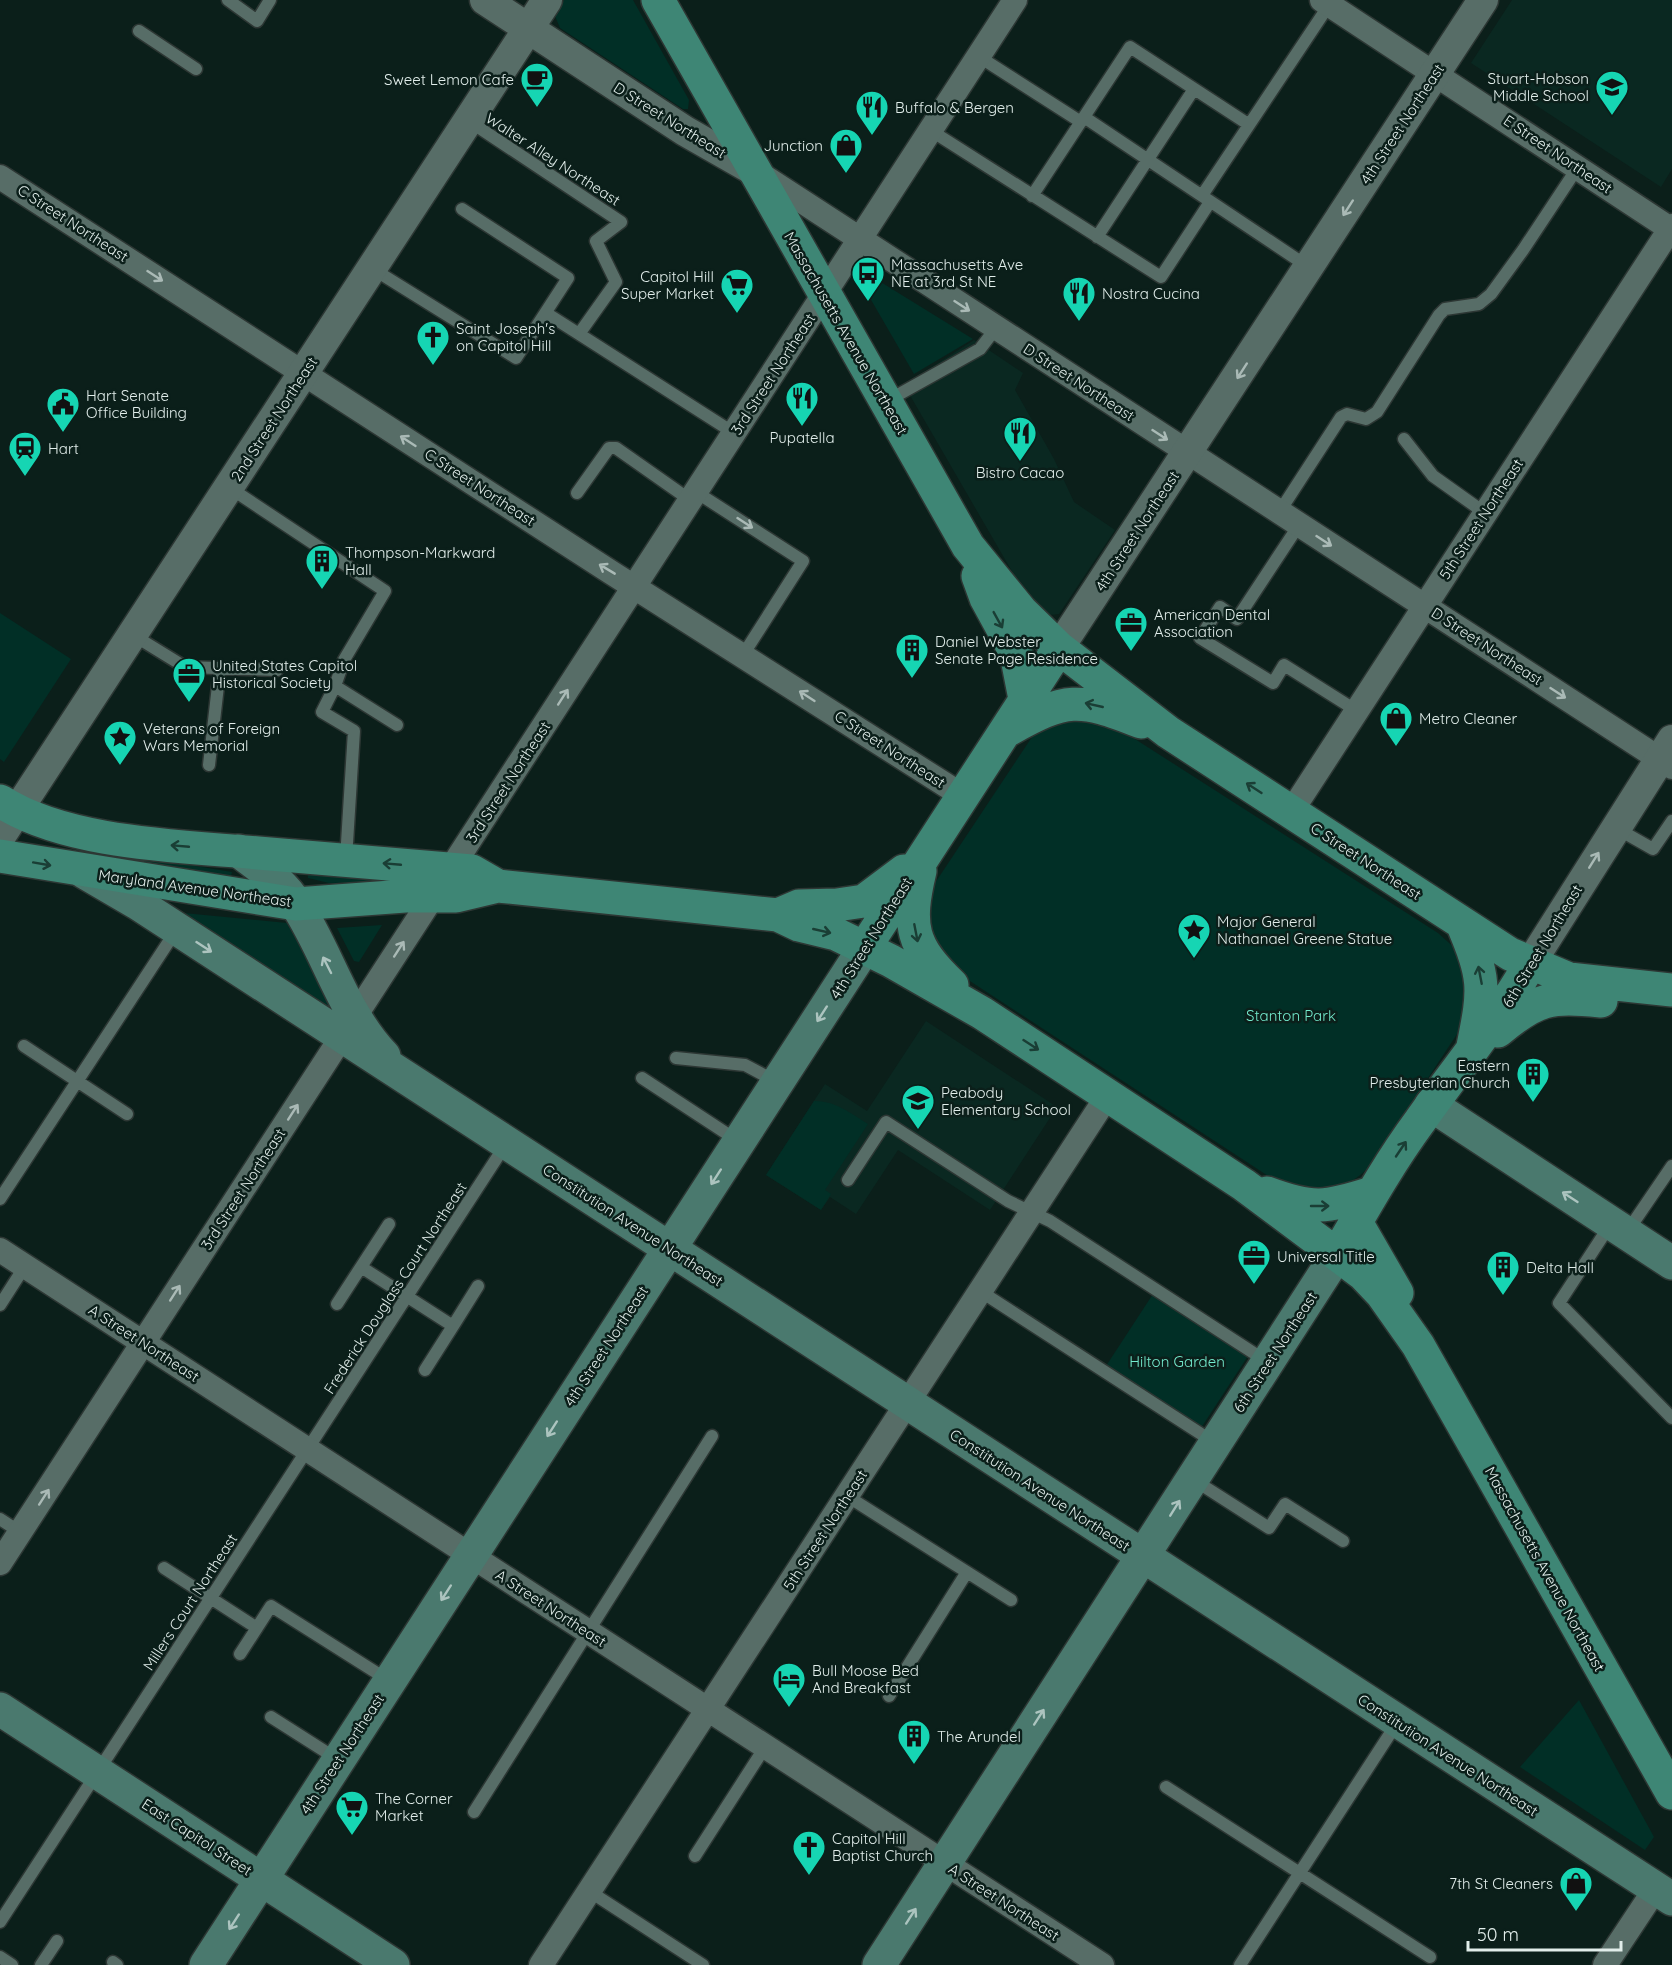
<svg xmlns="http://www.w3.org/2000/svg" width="1672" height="1965" font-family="Quicksand,sans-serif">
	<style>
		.built { fill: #0a2821 }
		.green { fill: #012f26 }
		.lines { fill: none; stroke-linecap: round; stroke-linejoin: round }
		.service-casing { stroke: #2d3734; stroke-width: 15 }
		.minor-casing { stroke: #2d3734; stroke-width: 27 }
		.tertiary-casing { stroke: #2d3734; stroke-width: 33 }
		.secondary-casing { stroke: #2d3734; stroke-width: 36 }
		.primary-casing { stroke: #2d3734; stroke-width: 36 }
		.service { stroke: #576d67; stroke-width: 12 }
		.minor { stroke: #576d67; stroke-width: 24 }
		.tertiary { stroke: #576d67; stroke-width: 30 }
		.secondary { stroke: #4a796e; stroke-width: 33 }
		.primary { stroke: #3e8675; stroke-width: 33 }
		.oneway { stroke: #aabab6 }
		.oneway2 { stroke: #1a3e35 }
		.oneway3 { stroke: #acc4bf }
		.labels { text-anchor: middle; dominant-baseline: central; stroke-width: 5; stroke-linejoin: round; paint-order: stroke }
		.poi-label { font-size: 15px; fill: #e1edea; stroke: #0b1f1a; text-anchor: start }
		.street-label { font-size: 15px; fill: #e1edea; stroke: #0b1f1a }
		.park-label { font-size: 15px; fill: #74ebce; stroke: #0b1f1a }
	</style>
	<rect width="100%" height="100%" fill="#0b1f1a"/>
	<!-- built -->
	<path class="built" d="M1512,0h160v169l-11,18 -190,-124z
		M974,340l49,33 -8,17 39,69 20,43 41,28 -56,84 -9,1 -29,-28 -117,-202z
		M926,1021l131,86 -67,103 -92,-60 -42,64 -26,-17 -9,13 -55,-35 59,-91 42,27z"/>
	<!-- green -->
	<path class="green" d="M564,0h69l56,100 -1,9h-5l-123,-81 -5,-12z
		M871,276l102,63 -59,35 -51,-88z
		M0,613l71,46 -67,103 -4,-3z
		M1077,715l33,8 328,210 20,18 10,18 1,47 -99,150c-28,28 -47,27 -85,21l-332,-217 -28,-43 8,-41 99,-149 18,-15z
		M141,857l91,15 -1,4 -90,-13z
		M308,870l69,6v6l-48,1 -21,-5z
		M184,913l103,10 46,83 -8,5z
		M382,925l-23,37 -5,-1 -17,-33z
		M814,1101c22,0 36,12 54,23l-43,66 6,4 -10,16 -55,-35z
		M1153,1294l95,62 -47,72 -95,-62z
		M1579,1700l75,137 -9,13 -125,-83z"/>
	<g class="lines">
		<defs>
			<path id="service" d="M228,0l29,21 13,-21
				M139,31l57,38
				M978,56l103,66
				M1084,117l226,151
				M469,121l152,101 -25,19 20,41 -37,52 155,99
				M930,130l231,147 49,-75
				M1203,194l126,-189
				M1032,196l98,-149 118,77
				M1097,237l97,-148
				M373,269l143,89 52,-80 -106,-69
				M546,313l33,21
				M887,401l93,-52 16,-21
				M1404,439l29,37 52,37
				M230,488l155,103 -41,69 -9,26
				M696,492l107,69 -60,94
				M577,493l32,-45h7l74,52
				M1280,511l61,-94 6,-3 19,5 11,-7 62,-97 6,-6 34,-5 12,-10 32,-44 55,-83
				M1299,525l-62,94 -17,-12 -20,31 73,45 11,-18 73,46
				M133,635l52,32 92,3
				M209,765l11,-97
				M1616,828l37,21 19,-28
				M346,859l8,-128 -32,-19 13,-26 62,39
				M24,1046l103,68
				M676,1058l69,7 32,17
				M642,1078l96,63
				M848,1180l38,-58 122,79 42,20 216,140
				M0,1199l177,-270
				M389,1224l-28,43 92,59 25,-40
				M1610,1225l-51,78 113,115
				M1627,1232l45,-66
				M980,1291l235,152
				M337,1304l24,-37
				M0,1305l25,-39
				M425,1370l28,-44
				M1194,1480l75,48 16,-24 58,37
				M847,1496l164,104
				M0,1519l20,13
				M164,1568l93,60
				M240,1654l31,-48 117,74
				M889,1696l78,-124
				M271,1717l66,42
				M1166,1787l264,170
				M474,1812l238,-376
				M695,1856l70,-109
				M589,1891l114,74
				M0,1922l506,-778
				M0,1957l12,8
				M113,1962l4,3
				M41,1965l16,-24
				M1240,1965l157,-242"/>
			<path id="minor" d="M1322,0l350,230
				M757,172l915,595
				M0,177l612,396 351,223
				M1291,812l381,-586
				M0,1250l1102,715
				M0,1563l1015,-1563
				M541,1965l567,-870
				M1605,1965l51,-77"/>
			<path id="tertiary" d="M485,0l200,131 70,40
				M1059,648l424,-648
				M0,837l547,-837
				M1530,964l142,-224"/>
			<path id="secondary" d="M239,851c20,16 43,30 57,53 32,49 47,109 88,152
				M84,872l53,31 1535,996
				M1431,1105l241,158
				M0,1709l393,256
				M206,1965l659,-1018
				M879,1965l459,-712"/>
			<path id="primary" d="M658,0l310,546 53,65 38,37 109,84 342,222 59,25 103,11
				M978,576l8,22 30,55 9,46
				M1008,730c59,-33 70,-33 133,-8
				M0,801c67,43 179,45 258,52 71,6 143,12 214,18l26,15
				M0,856l296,48 109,-8h51l42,-10 280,29 21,10 37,9 55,27 91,52 262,172 119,89 19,20 36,51 254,448
				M920,871c-13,55 -9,75 32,114
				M778,915l21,-9 38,-1 27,-4 40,-30
				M1462,923c23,55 23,64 11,123
				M865,947l194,-299
				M1498,1031c39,-33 52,-35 103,-30
				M1267,1193c46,17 58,15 105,0
				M1356,1222l41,71
				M1338,1253c26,-45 51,-90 82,-132 37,-53 78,-101 110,-157"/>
		</defs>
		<!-- service casing -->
		<use href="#service" class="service-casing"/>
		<!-- minor casing -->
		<use href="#minor" class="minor-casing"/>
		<!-- tertiary casing -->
		<use href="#tertiary" class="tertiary-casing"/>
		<!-- secondary casing -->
		<use href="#secondary" class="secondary-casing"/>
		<!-- primary casing -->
		<use href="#primary" class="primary-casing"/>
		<!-- service -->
		<use href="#service" class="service"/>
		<!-- minor -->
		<use href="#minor" class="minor"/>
		<!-- tertiary -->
		<use href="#tertiary" class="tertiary"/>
		<!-- secondary -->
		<use href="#secondary" class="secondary"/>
		<!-- primary -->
		<use href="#primary" class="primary"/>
	</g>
	<!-- one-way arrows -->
	<defs><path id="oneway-shaft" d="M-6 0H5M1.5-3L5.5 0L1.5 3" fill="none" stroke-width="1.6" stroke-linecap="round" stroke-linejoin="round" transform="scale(1.5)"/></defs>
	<g class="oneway">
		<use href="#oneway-shaft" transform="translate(1348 208) rotate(123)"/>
		<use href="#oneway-shaft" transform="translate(155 276) rotate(33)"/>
		<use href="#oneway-shaft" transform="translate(962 306) rotate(33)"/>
		<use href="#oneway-shaft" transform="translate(1242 371) rotate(123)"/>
		<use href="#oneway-shaft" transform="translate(1160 435) rotate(33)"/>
		<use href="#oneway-shaft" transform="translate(408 441) rotate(-147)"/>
		<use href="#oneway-shaft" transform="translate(745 523) rotate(33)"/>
		<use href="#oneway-shaft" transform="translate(1324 541) rotate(33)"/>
		<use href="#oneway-shaft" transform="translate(607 569) rotate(-149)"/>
		<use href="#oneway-shaft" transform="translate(1558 693) rotate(33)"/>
		<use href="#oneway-shaft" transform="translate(807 696) rotate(-147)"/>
		<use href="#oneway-shaft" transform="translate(563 697) rotate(-57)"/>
		<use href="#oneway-shaft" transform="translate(1594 860) rotate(-58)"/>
		<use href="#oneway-shaft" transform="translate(399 949) rotate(-57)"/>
		<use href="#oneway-shaft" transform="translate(293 1112) rotate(-57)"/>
		<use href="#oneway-shaft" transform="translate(175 1293) rotate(-57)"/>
		<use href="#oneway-shaft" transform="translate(44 1497) rotate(-57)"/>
	</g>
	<g class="oneway2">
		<use href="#oneway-shaft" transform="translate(998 620) rotate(61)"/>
		<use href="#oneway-shaft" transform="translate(1094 705) rotate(-167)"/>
		<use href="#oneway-shaft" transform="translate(1254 788) rotate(-147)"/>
		<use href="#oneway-shaft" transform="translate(180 846) rotate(-175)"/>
		<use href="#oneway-shaft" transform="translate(42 864) rotate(10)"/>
		<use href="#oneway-shaft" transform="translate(392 864) rotate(-175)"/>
		<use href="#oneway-shaft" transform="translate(822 931) rotate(13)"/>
		<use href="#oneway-shaft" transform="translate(916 933) rotate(79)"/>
		<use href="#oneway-shaft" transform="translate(1480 975) rotate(-101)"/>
		<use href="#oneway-shaft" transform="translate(1031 1045) rotate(33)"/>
		<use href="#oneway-shaft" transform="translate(1401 1149) rotate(-56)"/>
		<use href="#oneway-shaft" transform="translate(1320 1206)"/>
	</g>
	<g class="oneway3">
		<use href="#oneway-shaft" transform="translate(204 947) rotate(33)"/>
		<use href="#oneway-shaft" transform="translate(327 965) rotate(-117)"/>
		<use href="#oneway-shaft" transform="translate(822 1014) rotate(123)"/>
		<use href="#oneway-shaft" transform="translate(716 1177) rotate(123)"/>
		<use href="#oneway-shaft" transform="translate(1570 1197) rotate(-147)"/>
		<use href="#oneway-shaft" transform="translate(552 1429) rotate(123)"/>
		<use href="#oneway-shaft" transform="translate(1175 1508) rotate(-58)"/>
		<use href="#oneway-shaft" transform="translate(446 1593) rotate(123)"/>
		<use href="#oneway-shaft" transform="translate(1039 1717) rotate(-57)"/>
		<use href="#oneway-shaft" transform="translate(911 1916) rotate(-57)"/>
		<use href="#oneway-shaft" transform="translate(234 1922) rotate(123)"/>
	</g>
	<!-- icons -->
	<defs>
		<symbol id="cafe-pin" viewBox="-11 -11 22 30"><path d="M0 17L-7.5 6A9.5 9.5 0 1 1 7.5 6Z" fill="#16d5b3" stroke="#0b1f1a"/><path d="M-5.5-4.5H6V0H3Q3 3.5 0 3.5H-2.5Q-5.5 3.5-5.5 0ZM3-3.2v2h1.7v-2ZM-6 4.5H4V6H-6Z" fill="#111"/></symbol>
		<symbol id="school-pin" viewBox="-11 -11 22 30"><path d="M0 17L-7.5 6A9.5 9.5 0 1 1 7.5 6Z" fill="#16d5b3" stroke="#0b1f1a"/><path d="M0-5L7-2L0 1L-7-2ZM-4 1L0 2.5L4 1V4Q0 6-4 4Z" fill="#111"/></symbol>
		<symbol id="restaurant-pin" viewBox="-11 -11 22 30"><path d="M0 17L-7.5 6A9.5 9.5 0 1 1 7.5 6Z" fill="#16d5b3" stroke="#0b1f1a"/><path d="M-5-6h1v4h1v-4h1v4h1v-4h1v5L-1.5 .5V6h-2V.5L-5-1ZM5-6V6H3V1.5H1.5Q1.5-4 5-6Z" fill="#111"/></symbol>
		<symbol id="shop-pin" viewBox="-11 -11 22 30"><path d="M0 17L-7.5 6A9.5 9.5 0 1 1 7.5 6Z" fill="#16d5b3" stroke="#0b1f1a"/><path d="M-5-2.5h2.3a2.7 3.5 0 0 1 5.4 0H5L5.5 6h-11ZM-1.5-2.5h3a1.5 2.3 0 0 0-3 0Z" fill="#111"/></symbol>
		<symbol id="bus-pin" viewBox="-11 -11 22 30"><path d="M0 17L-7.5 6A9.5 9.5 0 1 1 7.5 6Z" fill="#16d5b3" stroke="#0b1f1a"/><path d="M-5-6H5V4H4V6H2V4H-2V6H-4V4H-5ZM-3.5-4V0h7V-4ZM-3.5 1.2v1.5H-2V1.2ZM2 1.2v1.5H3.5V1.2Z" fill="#111"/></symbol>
		<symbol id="supermarket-pin" viewBox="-11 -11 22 30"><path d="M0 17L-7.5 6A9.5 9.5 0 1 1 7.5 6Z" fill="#16d5b3" stroke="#0b1f1a"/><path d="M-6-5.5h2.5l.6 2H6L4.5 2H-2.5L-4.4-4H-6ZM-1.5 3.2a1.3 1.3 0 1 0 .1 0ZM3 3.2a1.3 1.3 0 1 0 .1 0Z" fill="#111"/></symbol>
		<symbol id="church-pin" viewBox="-11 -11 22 30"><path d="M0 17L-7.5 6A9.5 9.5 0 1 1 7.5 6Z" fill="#16d5b3" stroke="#0b1f1a"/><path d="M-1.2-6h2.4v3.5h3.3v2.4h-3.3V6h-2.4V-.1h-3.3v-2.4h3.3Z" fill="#111"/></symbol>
		<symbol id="civic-pin" viewBox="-11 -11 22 30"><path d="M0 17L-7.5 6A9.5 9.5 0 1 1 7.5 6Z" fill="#16d5b3" stroke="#0b1f1a"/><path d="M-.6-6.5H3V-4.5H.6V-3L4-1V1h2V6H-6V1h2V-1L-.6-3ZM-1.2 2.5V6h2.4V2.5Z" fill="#111"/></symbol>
		<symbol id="station-pin" viewBox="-11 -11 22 30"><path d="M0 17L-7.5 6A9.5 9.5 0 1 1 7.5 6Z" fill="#16d5b3" stroke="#0b1f1a"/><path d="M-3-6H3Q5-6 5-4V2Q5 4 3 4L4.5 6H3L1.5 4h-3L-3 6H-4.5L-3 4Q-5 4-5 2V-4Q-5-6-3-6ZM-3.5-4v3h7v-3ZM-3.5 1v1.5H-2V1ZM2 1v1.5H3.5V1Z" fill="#111"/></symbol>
		<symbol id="building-pin" viewBox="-11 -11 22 30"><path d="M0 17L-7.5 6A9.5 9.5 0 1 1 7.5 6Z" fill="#16d5b3" stroke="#0b1f1a"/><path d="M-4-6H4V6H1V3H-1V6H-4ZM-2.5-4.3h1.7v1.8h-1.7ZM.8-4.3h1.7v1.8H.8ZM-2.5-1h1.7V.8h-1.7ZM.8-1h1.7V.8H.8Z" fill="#111"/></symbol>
		<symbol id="office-pin" viewBox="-11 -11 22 30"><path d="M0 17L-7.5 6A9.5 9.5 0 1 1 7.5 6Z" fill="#16d5b3" stroke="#0b1f1a"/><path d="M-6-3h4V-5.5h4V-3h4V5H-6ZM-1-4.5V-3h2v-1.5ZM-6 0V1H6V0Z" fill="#111"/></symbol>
		<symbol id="sight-pin" viewBox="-11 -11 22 30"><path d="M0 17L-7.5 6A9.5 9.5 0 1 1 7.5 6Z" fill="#16d5b3" stroke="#0b1f1a"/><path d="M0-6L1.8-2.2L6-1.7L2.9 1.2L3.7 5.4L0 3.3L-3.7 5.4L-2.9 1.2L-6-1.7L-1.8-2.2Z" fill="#111"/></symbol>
		<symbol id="hotel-pin" viewBox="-11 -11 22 30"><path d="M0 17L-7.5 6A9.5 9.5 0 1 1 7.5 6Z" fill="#16d5b3" stroke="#0b1f1a"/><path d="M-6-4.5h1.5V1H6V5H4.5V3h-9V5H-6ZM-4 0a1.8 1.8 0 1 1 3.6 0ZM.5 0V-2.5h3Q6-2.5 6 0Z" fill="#111"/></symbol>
	</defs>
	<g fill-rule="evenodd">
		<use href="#cafe-pin" x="518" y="60" width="38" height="52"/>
		<use href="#school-pin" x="1593" y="68" width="38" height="52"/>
		<use href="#restaurant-pin" x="853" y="88" width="38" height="52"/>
		<use href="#shop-pin" x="827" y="126" width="38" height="52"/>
		<use href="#bus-pin" x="849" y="254" width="38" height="52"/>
		<use href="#supermarket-pin" x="718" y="266" width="38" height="52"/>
		<use href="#restaurant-pin" x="1060" y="274" width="38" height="52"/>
		<use href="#church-pin" x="414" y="318" width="38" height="52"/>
		<use href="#restaurant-pin" x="783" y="379" width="38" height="52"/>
		<use href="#civic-pin" x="44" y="385" width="38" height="52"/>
		<use href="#restaurant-pin" x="1001" y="414" width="38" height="52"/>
		<use href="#station-pin" x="6" y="429" width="38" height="52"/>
		<use href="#building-pin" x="303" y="542" width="38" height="52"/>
		<use href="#office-pin" x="1112" y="604" width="38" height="52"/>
		<use href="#building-pin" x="893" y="631" width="38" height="52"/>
		<use href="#office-pin" x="170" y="655" width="38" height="52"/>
		<use href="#shop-pin" x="1377" y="699" width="38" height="52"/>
		<use href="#sight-pin" x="101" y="718" width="38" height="52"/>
		<use href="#sight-pin" x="1175" y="911" width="38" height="52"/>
		<use href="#building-pin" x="1514" y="1055" width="38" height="52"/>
		<use href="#school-pin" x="899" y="1082" width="38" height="52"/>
		<use href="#office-pin" x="1235" y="1237" width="38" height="52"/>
		<use href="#building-pin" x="1484" y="1248" width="38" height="52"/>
		<use href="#hotel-pin" x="770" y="1660" width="38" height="52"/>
		<use href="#building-pin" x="895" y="1717" width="38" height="52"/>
		<use href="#supermarket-pin" x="333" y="1788" width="38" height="52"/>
		<use href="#church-pin" x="790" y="1828" width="38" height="52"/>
		<use href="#shop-pin" x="1557" y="1864" width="38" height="52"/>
	</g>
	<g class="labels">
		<!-- poi labels -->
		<g class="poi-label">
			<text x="1589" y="78" text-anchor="end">Stuart-Hobson<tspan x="1589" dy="17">Middle School</tspan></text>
			<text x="514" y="79" text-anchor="end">Sweet Lemon Cafe</text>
			<text x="895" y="107">Buffalo &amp; Bergen</text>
			<text x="823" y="145" text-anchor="end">Junction</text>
			<text x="891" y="264">Massachusetts Ave<tspan x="891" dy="17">NE at 3rd St NE</tspan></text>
			<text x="714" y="276" text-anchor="end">Capitol Hill<tspan x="714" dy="17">Super Market</tspan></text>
			<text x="1102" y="293">Nostra Cucina</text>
			<text x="456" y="328">Saint Joseph's<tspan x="456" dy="17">on Capitol Hill</tspan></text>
			<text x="86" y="395">Hart Senate<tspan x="86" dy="17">Office Building</tspan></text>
			<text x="802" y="437" text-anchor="middle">Pupatella</text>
			<text x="48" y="448">Hart</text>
			<text x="1020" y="472" text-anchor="middle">Bistro Cacao</text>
			<text x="345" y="552">Thompson-Markward<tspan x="345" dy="17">Hall</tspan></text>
			<text x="1154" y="614">American Dental<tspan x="1154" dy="17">Association</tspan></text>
			<text x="935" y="641">Daniel Webster<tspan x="935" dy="17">Senate Page Residence</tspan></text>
			<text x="212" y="665">United States Capitol<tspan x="212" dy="17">Historical Society</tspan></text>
			<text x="1419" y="718">Metro Cleaner</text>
			<text x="143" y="728">Veterans of Foreign<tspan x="143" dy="17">Wars Memorial</tspan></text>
			<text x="1217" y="921">Major General<tspan x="1217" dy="17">Nathanael Greene Statue</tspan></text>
			<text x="1510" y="1065" text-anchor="end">Eastern<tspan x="1510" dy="17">Presbyterian Church</tspan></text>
			<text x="941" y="1092">Peabody<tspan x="941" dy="17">Elementary School</tspan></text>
			<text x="1277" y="1256">Universal Title</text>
			<text x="1526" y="1267">Delta Hall</text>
			<text x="812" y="1670">Bull Moose Bed<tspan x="812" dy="17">And Breakfast</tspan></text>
			<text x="937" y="1736">The Arundel</text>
			<text x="375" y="1798">The Corner<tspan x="375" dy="17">Market</tspan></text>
			<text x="832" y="1838">Capitol Hill<tspan x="832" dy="17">Baptist Church</tspan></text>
			<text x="1553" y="1883" text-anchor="end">7th St Cleaners</text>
		</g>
		<!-- street labels -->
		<g class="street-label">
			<text transform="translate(670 120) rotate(32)">D Street Northeast</text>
			<text transform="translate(1402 124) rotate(-57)">4th Street Northeast</text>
			<text transform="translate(1558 154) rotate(34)">E Street Northeast</text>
			<text transform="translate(553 159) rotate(33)">Walter Alley Northeast</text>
			<text transform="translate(73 223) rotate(33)">C Street Northeast</text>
			<text transform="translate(846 333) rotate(60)">Massachusetts Avenue Northeast</text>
			<text transform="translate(773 374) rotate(-57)">3rd Street Northeast</text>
			<text transform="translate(1079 382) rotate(33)">D Street Northeast</text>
			<text transform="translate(274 419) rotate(-57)">2nd Street Northeast</text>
			<text transform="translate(480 487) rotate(33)">C Street Northeast</text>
			<text transform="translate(1481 519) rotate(-57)">5th Street Northeast</text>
			<text transform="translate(1137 531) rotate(-57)">4th Street Northeast</text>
			<text transform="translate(1487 646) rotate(33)">D Street Northeast</text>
			<text transform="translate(890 749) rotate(33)">C Street Northeast</text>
			<text transform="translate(508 782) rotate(-57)">3rd Street Northeast</text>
			<text transform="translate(1366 861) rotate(33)">C Street Northeast</text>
			<text transform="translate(195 888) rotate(8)">Maryland Avenue Northeast</text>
			<text transform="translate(871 938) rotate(-58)">4th Street Northeast</text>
			<text transform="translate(1542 946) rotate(-59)">6th Street Northeast</text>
			<text transform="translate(243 1189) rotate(-57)">3rd Street Northeast</text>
			<text transform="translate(633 1225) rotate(33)">Constitution Avenue Northeast</text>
			<text transform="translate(395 1288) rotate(-57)">Frederick Douglass Court Northeast</text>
			<text transform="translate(144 1343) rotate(33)">A Street Northeast</text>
			<text transform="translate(606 1346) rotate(-57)">4th Street Northeast</text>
			<text transform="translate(1275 1352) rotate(-57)">6th Street Northeast</text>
			<text transform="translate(1040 1490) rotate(33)">Constitution Avenue Northeast</text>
			<text transform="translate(825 1530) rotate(-57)">5th Street Northeast</text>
			<text transform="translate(1545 1569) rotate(61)">Massachusetts Avenue Northeast</text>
			<text transform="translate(190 1602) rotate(-57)">Millers Court Northeast</text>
			<text transform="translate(551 1608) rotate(33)">A Street Northeast</text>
			<text transform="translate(342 1754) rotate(-57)">4th Street Northeast</text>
			<text transform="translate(1448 1755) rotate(33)">Constitution Avenue Northeast</text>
			<text transform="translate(197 1837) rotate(33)">East Capitol Street</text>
			<text transform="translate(1004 1902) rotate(33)">A Street Northeast</text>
		</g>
		<!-- park labels -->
		<g class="park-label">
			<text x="1291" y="1015">Stanton Park</text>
			<text x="1177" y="1361">Hilton Garden</text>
		</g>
	</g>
	<!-- scale -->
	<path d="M1468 1941v9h153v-9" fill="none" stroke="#e1edea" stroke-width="3"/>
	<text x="1477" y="1941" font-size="18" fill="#e1edea" stroke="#0b1f1a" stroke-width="4.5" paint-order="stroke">50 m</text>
</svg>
